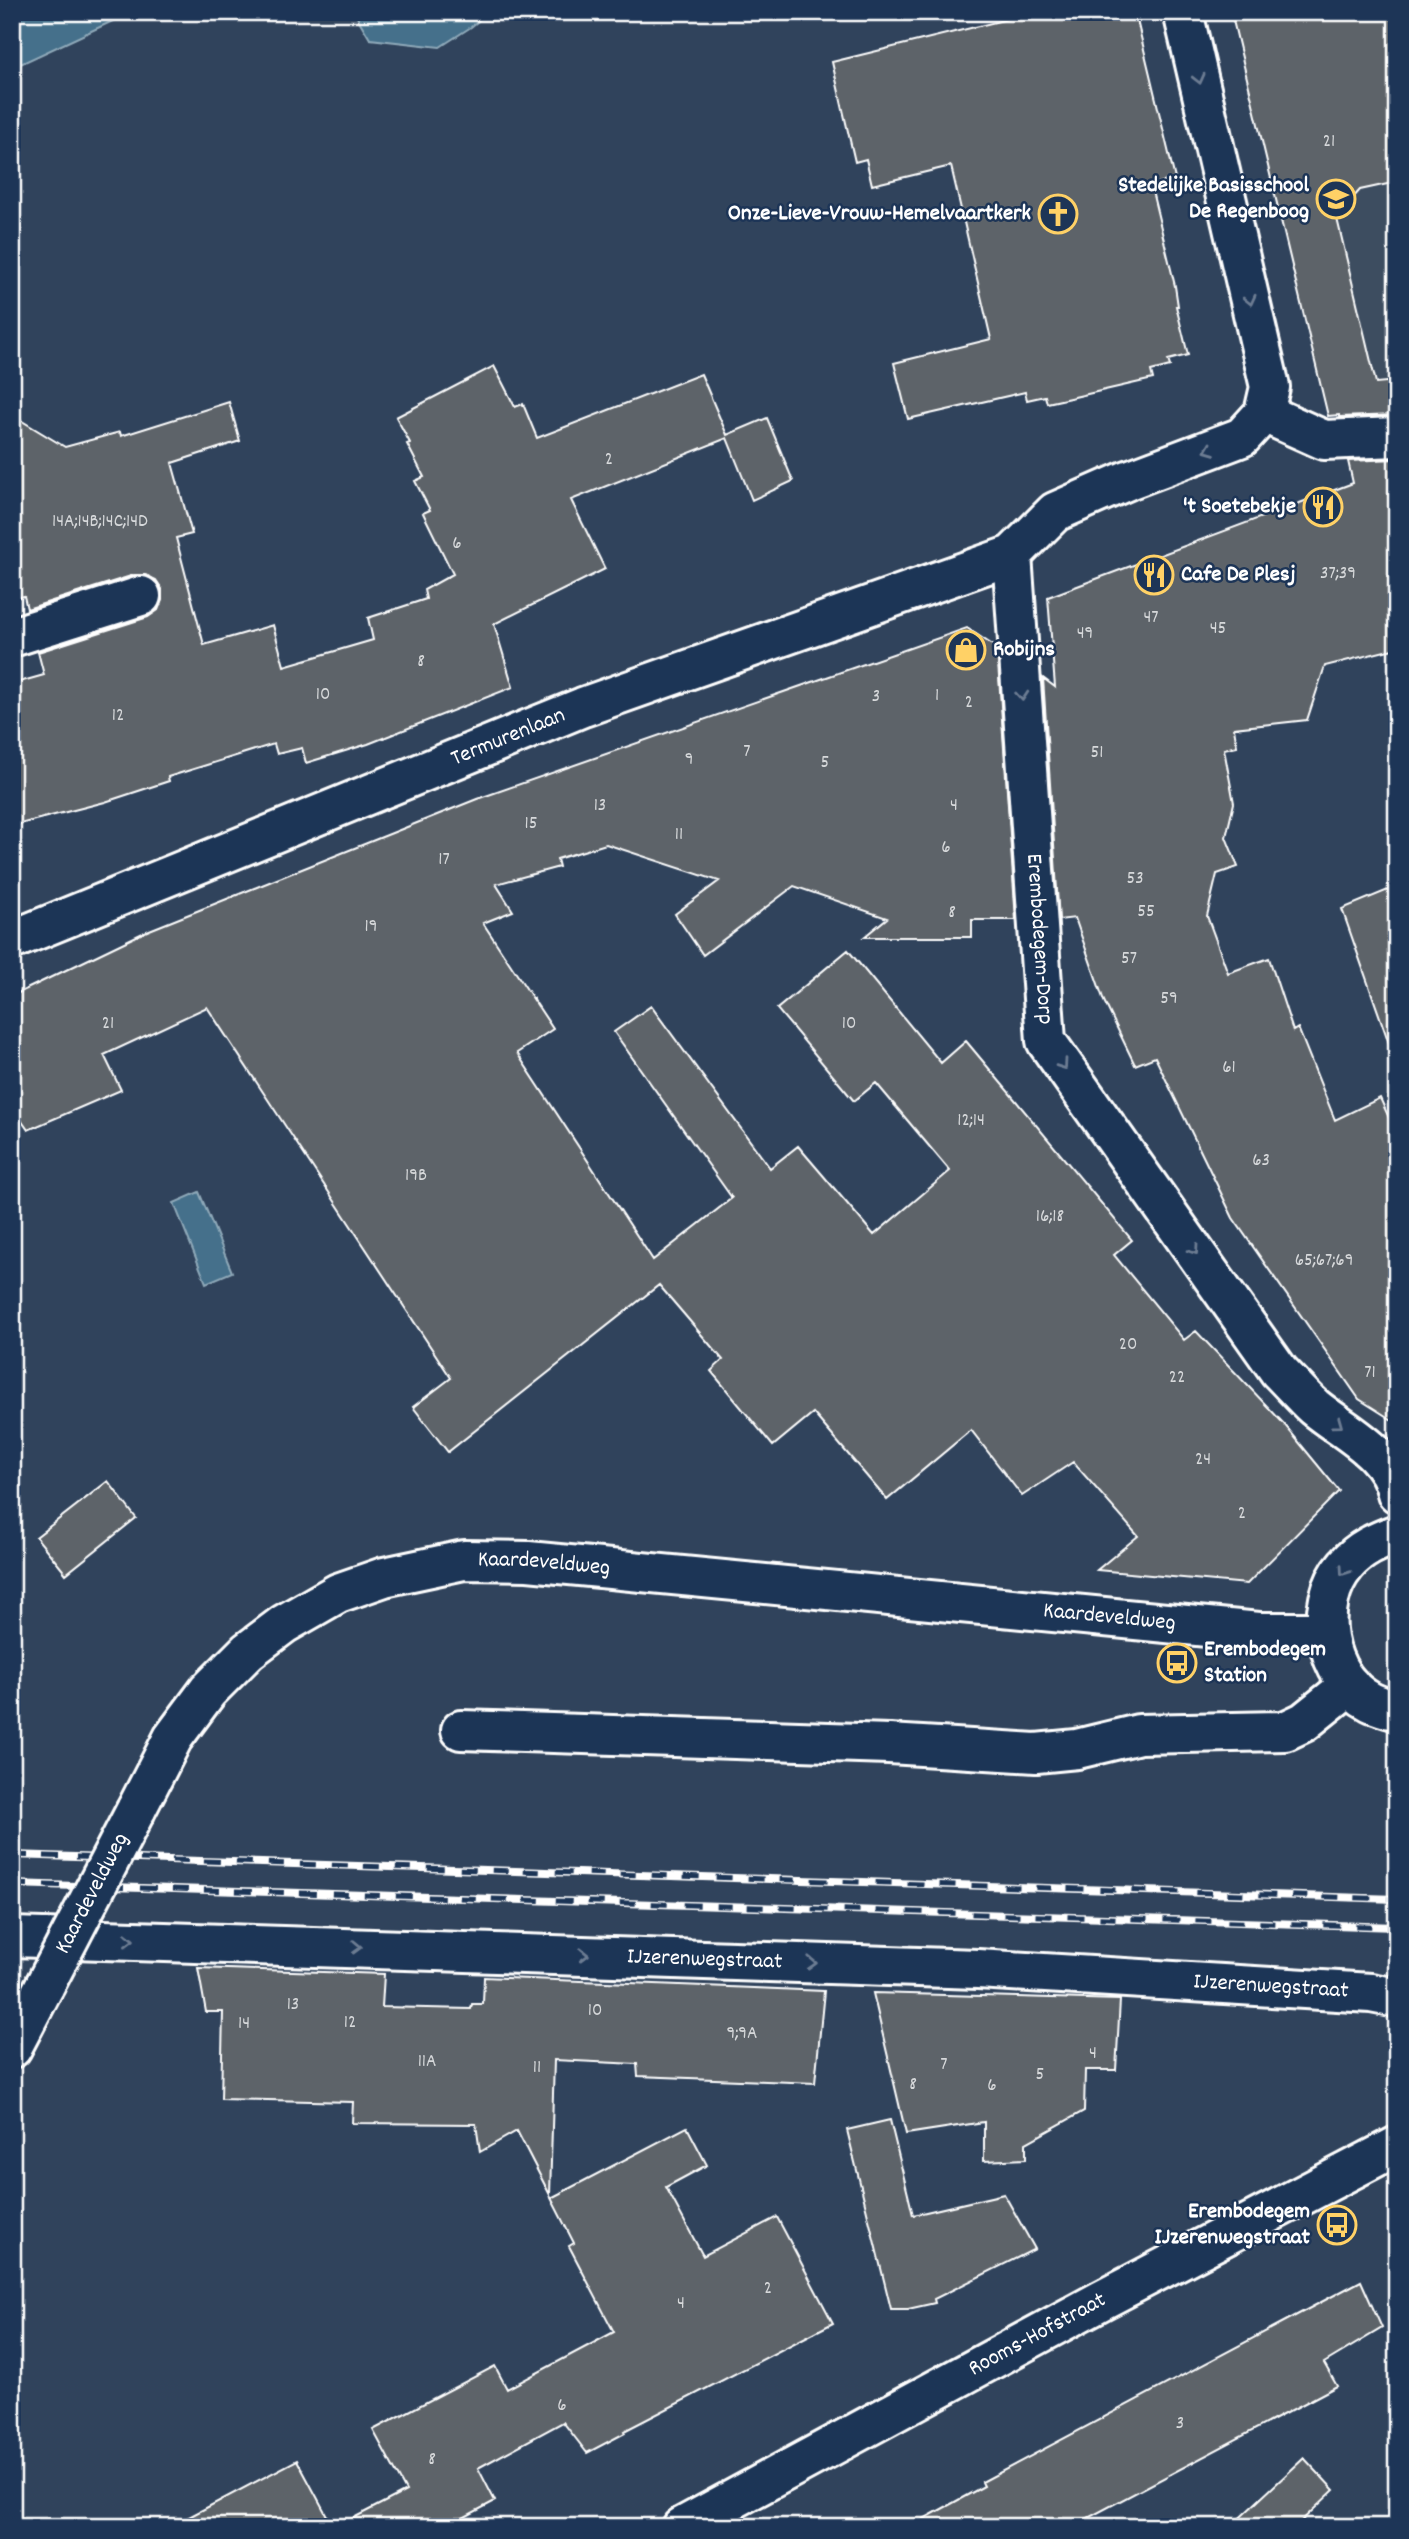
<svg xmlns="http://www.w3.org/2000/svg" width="1409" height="2539" font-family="Dekko,sans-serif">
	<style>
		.built { fill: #3e4d60 }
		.water { fill: #45708b; stroke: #8fa9b9; stroke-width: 2 }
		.building { fill: #5d6369; stroke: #fff; stroke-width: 2 }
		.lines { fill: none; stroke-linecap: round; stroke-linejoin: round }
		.minor-casing { stroke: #fff; stroke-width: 44 }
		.minor { stroke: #1d3557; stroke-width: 38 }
		.rail-casing { stroke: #fff; stroke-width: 8 }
		.rail { stroke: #1d3557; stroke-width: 5; stroke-dasharray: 16; stroke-linecap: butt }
		.minor-bridge-casing { stroke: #fff; stroke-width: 44; stroke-linecap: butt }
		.minor-bridge { stroke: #1d3557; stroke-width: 38 }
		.oneway { stroke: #6c7c92 }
		.labels { text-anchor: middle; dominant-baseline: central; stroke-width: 5; stroke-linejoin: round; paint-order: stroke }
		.number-label { font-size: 19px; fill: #d6d8da }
		.poi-label { font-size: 23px; font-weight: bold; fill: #fff; stroke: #1d3557; text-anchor: end }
		.street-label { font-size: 23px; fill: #fff; stroke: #1d3557 }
	</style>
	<rect width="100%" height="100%" fill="#30435c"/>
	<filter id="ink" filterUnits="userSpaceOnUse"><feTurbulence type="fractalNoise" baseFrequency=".0143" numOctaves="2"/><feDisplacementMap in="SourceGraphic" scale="14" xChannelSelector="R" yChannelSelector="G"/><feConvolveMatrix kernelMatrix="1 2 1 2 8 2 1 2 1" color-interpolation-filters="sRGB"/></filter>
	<g filter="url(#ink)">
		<!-- built -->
		<path class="built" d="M1249,12l148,24v374l-69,6 -96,-399z"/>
		<!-- water -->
		<path class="water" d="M12,12h120l-120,56z
			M354,12h135l-18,15 -31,20 -70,-8z
			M199,1192l33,80 -26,11 -32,-80z"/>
		<!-- building -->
		<path class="building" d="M1036,12h99l40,167 -20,5 1,6 -4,1 23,95 3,20h-2l12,49 -20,5 2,6 -19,5 2,8 -83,19 -23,5 -2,-7 -18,4 -2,-8 -117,27 -14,-56 97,-24 -40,-173 -79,19 -6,-26 -11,3 -23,-100z
			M1231,12h166v170l-37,8 -7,8 -18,12 41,173 21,-2v34l-58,2v-2l-11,1z
			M494,366l21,41 8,-3 14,34 164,-64 26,61 40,-17 26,63 -41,19 -25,-62 -156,62 34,69 -111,55 19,63 -145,57 -62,19 -4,-15 -25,6 -3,-10 -106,33 1,4 -64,21 -93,24v-142l32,-9 -6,-23 110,-35 10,-7 4,-10v-11l-6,-9 -11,-5h-11l-107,34 -3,-13 -12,3v-184l53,32 55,-15 1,4 108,-34 11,39 -68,22 20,71 -16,4 28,107 69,-20 11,41 89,-26 -5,-22 58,-19 -2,-9 29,-16 -30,-61 7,-3 -15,-29 9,-4 -17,-33 3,-1 -14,-26z
			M1397,459v189l-72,18 -18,54 -73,8 3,18 -13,3 10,54 -8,34 12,30 -21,7 -10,42 21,57 41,-15 24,73 5,-3 37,92 45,-22 17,37v288l-38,-24 -126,-181 -78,-161 -20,8 -31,-64 -29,-83 -16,2 -16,-242 12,9 -7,-90 305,-114 -5,-22z
			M967,628l30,20 19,272h-44v17h-108l23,-19 -93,-32 -91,69 -28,-41 44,-33 -113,-37 -49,15 2,8 -63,17 17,27 -30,12 70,106 -36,24 136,207 79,-62 -118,-166 37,-26 119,162 28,-22 76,89 76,-64 -74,-88 -22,18 -77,-92 71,-59 93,113 25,-22 166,199 -18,15 70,85 12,-9 88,93 55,67 -92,93 -150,-14 41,-34 -65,-74 -51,34 -51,-66 -84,70 -74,-87 -40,33 -62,-75 12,-11 -64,-75 -211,167 -35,-45 38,-29 -244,-371 -103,48 17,35 -93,40 -16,-23v-111l135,-65 330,-132z
			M1388,890l9,22v133l-7,1 -48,-137z
			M108,1481l28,37 -70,56 -30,-37z
			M198,1968l186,6 -2,33 89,2 1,-5h11l1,-27 340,14 -9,92 -177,-7 -1,-12 -83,-4 -4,135 -33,-64 -37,21 -4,-28 -124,-1 1,-21 -132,-3 2,-87h-17z
			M873,1993l247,7 -4,70h-31l-1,41 -58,32v16l-42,2v-39l-78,12z
			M890,2120l23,95 91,-21 31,55 -101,50 1,4 -27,6h-17l-44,-179z
			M687,2127l20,38 -41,22 37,69 74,-39 56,106 -209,108 1,2 -38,20 -24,-31 -85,46 17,33 -49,26h-110l70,-36 -33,-61 122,-64 12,23 107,-57 -45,-86 5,-3 -23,-45z
			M1361,2281l21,47 -58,35 13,23 -266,141h-162l75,-41 -2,-4z
			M1304,2458l30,32 -39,37h-65z
			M297,2460l36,67h-163z"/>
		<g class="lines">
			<defs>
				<g id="minor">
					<path d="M1264,413l60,27 73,-3"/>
					<path id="s1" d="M1012,555l34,486 233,330c12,12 23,25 35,36 30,25 75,44 83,86"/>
					<path d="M12,637l129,-41"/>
					<path id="s2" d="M12,940l571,-233 429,-152 43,-43 73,-32 114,-43 22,-24 6,-26 -87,-375"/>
					<path d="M1397,1534c-19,7 -38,15 -51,31 -34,39 -22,113 25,137 8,4 17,6 26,9"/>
					<path d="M461,1730l428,14 147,9 41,-4 62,-15 146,-3 19,-9 46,-37"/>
					<path id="s3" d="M136,1810l37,-72 35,-47 40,-40 36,-27 54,-31 46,-16 80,-17 64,1 731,71h66"/>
					<path id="s4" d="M12,1937l966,32 393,24 26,5"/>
					<path d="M12,2048l33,-63"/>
					<path id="s5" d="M682,2527l420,-227 295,-154"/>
				</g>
			</defs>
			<!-- minor casing -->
			<use href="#minor" class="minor-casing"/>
			<!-- minor -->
			<use href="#minor" class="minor"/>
			<defs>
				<path id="rail" d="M12,1855l1385,44
					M12,1884l1385,43"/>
			</defs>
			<!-- rail casing -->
			<use href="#rail" class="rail-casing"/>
			<!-- rail -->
			<use href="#rail" class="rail"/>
			<defs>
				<g id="minor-bridge">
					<path id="s6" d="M45,1985l91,-175"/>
				</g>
			</defs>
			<!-- minor-bridge casing -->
			<use href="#minor-bridge" class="minor-bridge-casing"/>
			<!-- minor-bridge -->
			<use href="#minor-bridge" class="minor-bridge"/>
		</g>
		<!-- one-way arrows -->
		<defs><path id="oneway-chevron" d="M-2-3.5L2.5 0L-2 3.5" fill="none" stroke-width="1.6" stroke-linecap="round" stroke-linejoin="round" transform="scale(1.75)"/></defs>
		<g class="oneway">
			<use href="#oneway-chevron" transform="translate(1199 79) rotate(76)"/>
			<use href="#oneway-chevron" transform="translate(1250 300) rotate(77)"/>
			<use href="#oneway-chevron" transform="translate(1209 450) rotate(159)"/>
			<use href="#oneway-chevron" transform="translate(1022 696) rotate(86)"/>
			<use href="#oneway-chevron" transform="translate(1063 1065) rotate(55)"/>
			<use href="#oneway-chevron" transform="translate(1194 1250) rotate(55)"/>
			<use href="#oneway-chevron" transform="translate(1338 1424) rotate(36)"/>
			<use href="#oneway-chevron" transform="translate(1344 1571) rotate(125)"/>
			<use href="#oneway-chevron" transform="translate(129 1940) rotate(1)"/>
			<use href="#oneway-chevron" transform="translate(357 1947) rotate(2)"/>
			<use href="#oneway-chevron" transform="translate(584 1955) rotate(2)"/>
			<use href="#oneway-chevron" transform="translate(812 1963) rotate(2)"/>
		</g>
	</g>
	<!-- icons -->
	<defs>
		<symbol id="school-ring" viewBox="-11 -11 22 22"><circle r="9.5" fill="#1d3557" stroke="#ffd166" stroke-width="1.5"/><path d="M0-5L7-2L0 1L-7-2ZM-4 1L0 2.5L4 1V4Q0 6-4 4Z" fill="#ffd166"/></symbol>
		<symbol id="church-ring" viewBox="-11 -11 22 22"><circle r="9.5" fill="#1d3557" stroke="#ffd166" stroke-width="1.5"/><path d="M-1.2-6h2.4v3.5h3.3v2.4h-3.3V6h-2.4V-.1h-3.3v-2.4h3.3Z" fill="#ffd166"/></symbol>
		<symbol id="restaurant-ring" viewBox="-11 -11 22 22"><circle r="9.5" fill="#1d3557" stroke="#ffd166" stroke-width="1.5"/><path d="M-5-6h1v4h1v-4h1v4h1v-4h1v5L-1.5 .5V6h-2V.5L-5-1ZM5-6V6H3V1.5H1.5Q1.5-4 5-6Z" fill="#ffd166"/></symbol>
		<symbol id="shop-ring" viewBox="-11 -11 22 22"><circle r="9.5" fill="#1d3557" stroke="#ffd166" stroke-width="1.5"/><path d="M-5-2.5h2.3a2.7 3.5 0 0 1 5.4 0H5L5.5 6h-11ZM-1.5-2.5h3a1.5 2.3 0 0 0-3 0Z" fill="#ffd166"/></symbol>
		<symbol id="bus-ring" viewBox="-11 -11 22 22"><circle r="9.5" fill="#1d3557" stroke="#ffd166" stroke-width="1.5"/><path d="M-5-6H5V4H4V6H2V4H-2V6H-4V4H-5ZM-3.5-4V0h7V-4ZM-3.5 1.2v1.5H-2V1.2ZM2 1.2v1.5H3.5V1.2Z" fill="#ffd166"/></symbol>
	</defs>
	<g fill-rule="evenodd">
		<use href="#school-ring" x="1314" y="177" width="44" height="44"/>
		<use href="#church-ring" x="1036" y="192" width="44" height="44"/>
		<use href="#restaurant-ring" x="1301" y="485" width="44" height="44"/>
		<use href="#restaurant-ring" x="1132" y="553" width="44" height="44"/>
		<use href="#shop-ring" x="944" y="628" width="44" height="44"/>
		<use href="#bus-ring" x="1155" y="1641" width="44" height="44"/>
		<use href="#bus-ring" x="1315" y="2203" width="44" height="44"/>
	</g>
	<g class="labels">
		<!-- number labels -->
		<g class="number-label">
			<text x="1329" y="142">21</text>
			<text x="609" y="460">2</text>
			<text x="100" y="522">14A;14B;14C;14D</text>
			<text x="457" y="544">6</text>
			<text x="1338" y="574">37;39</text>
			<text x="1151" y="618">47</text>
			<text x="1218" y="629">45</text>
			<text x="1085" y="634">49</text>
			<text x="421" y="662">8</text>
			<text x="323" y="695">10</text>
			<text x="937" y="696">1</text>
			<text x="876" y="697">3</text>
			<text x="969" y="703">2</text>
			<text x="118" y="716">12</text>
			<text x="747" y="752">7</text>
			<text x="1097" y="753">51</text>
			<text x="689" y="760">9</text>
			<text x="825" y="763">5</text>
			<text x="600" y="806">13</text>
			<text x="954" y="806">4</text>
			<text x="531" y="824">15</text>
			<text x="679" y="835">11</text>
			<text x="946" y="848">6</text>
			<text x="444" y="860">17</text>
			<text x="1135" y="879">53</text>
			<text x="1146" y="912">55</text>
			<text x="952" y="913">8</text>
			<text x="371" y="927">19</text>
			<text x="1129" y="959">57</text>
			<text x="1169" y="999">59</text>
			<text x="108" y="1024">21</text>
			<text x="849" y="1024">10</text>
			<text x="1229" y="1068">61</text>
			<text x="971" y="1121">12;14</text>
			<text x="1261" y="1161">63</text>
			<text x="416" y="1176">19B</text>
			<text x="1050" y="1217">16;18</text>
			<text x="1324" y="1261">65;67;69</text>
			<text x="1128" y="1345">20</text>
			<text x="1370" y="1373">71</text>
			<text x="1177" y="1378">22</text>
			<text x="1203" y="1460">24</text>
			<text x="1242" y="1514">2</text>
			<text x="293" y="2005">13</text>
			<text x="595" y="2011">10</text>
			<text x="350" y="2023">12</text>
			<text x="244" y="2024">14</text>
			<text x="742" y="2034">9;9A</text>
			<text x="1093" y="2054">4</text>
			<text x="427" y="2062">11A</text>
			<text x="944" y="2065">7</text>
			<text x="537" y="2068">11</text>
			<text x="1040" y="2075">5</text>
			<text x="913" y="2085">8</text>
			<text x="992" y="2086">6</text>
			<text x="768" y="2289">2</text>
			<text x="681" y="2304">4</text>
			<text x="562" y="2406">6</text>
			<text x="1180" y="2424">3</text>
			<text x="432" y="2460">8</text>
		</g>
		<!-- poi labels -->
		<g class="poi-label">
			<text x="1309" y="186">Stedelijke Basisschool<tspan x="1309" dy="26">De Regenboog</tspan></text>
			<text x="1031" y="214">Onze-Lieve-Vrouw-Hemelvaartkerk</text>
			<text x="1296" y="507">'t Soetebekje</text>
			<text x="1181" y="575" text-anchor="start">Cafe De Plesj</text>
			<text x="993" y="650" text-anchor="start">Robijns</text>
			<text x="1204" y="1650" text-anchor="start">Erembodegem<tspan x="1204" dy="26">Station</tspan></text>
			<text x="1310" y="2212">Erembodegem<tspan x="1310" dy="26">IJzerenwegstraat</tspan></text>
		</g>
		<!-- street labels -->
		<g class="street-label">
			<text stroke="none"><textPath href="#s2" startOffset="536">Termurenlaan</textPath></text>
			<text stroke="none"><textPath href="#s1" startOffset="385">Erembodegem-Dorp</textPath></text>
			<text stroke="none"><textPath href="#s3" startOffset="514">Kaardeveldweg</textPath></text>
			<text stroke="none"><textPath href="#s3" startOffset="1082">Kaardeveldweg</textPath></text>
			<text stroke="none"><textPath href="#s6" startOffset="103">Kaardeveldweg</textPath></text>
			<text stroke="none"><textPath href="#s4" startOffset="693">IJzerenwegstraat</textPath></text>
			<text stroke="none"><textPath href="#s4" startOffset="1260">IJzerenwegstraat</textPath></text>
			<text stroke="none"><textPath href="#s5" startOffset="404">Rooms-Hofstraat</textPath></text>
		</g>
	</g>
	<!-- margin -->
	<rect width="1409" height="2539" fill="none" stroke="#1d3557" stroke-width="42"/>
	<rect x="21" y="21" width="1367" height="2497" fill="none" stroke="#fff" stroke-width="2.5" filter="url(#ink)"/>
</svg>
